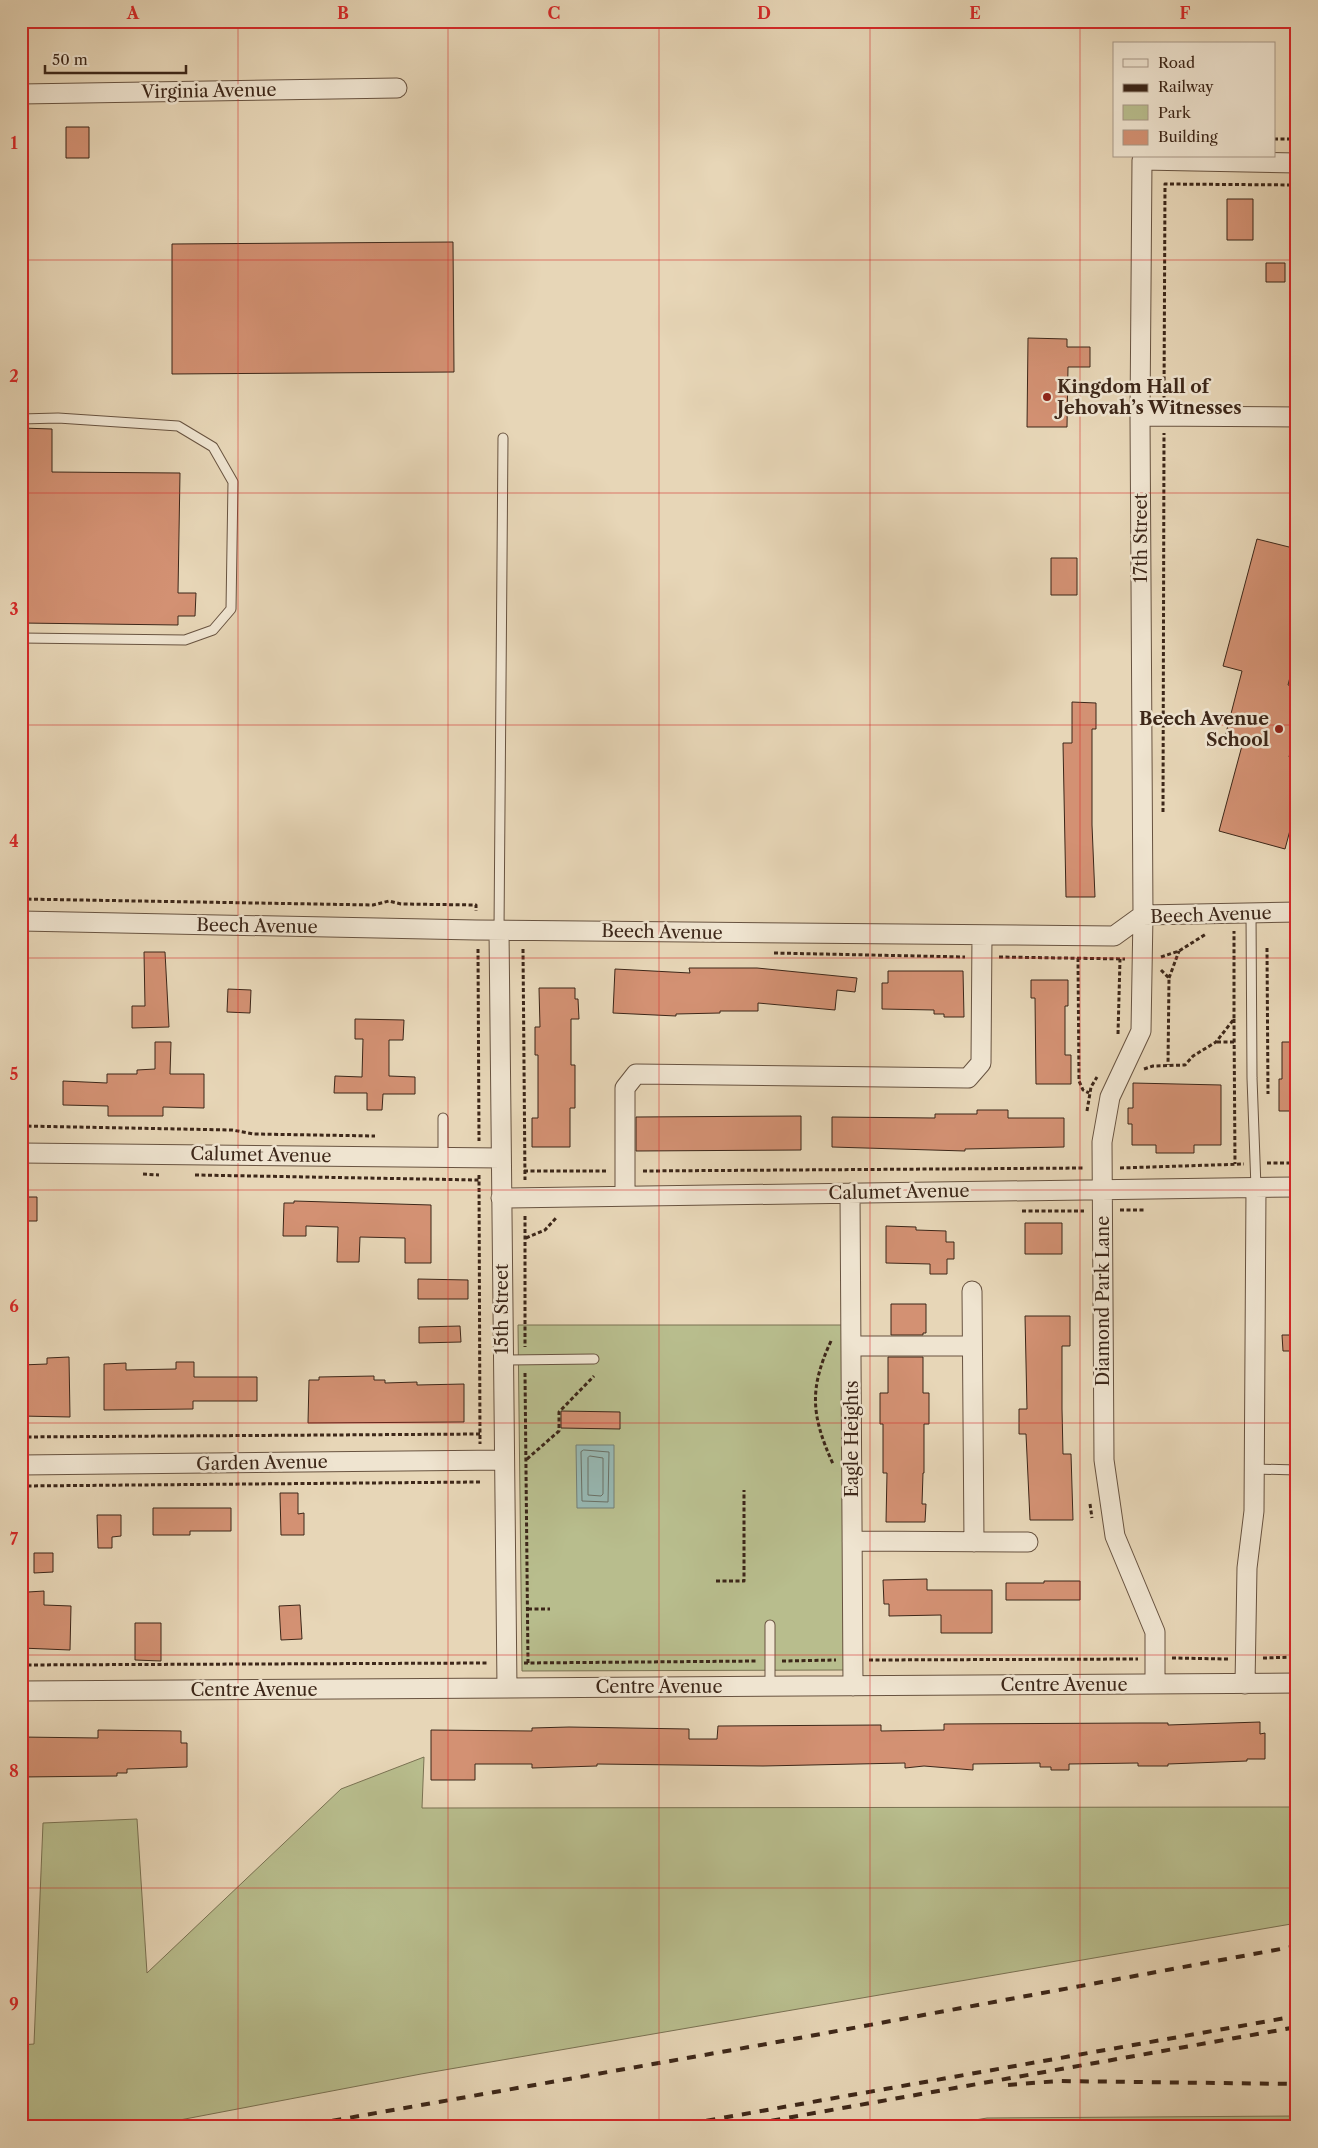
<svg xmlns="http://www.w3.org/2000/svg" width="1318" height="2148" font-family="'Libre Caslon Text',serif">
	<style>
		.green { fill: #b8bd8d; stroke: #7a7253 }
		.water { fill: #97b8b3; stroke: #737e75 }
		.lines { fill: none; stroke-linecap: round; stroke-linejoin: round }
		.shore { stroke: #6a7066; stroke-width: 1 }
		.building { fill: #d39173; stroke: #3d2719 }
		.service-casing { stroke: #685340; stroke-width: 11 }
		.minor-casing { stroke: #685340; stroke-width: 21 }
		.path { stroke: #3d2719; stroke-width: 3; stroke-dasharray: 4 2.5; stroke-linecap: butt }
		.service { stroke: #efe4d0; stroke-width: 9 }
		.minor { stroke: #efe4d0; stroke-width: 19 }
		.rail { stroke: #3d2719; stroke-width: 4; stroke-dasharray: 9 9; stroke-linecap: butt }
		.grid { fill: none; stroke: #d62828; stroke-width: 1; stroke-opacity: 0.55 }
		.poi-dot { fill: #8f2418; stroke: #efe4d0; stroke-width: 2 }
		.labels { text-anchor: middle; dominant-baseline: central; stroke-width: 5; stroke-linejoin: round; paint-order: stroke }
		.street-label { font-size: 18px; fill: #3d2719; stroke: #efe4d0 }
		.poi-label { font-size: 18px; font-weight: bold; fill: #3d2719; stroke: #efe4d0; text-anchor: start }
		.neatline { fill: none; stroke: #d62828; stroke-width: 2 }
		.grid-label { font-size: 16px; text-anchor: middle; font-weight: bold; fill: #d62828 }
	</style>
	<rect width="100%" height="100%" fill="#e7d6b7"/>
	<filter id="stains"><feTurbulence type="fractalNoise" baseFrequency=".004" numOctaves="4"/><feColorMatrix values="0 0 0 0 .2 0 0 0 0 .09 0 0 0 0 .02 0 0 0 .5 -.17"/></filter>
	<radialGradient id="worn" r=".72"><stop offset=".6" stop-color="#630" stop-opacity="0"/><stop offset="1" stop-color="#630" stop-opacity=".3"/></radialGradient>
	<!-- green -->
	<path class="green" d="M518,1325h324l2,345 -322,1z
		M424,1757l-2,51 875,-1v116l-876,151 -278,53h-122v-82l13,-1 9,-221 94,-4 10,154 194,-184z
		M1297,2116v11h-364l54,-9z"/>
	<!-- water -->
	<path class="water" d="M576,1445h38v63h-37z"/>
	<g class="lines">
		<!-- shore -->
		<path class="shore" d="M584,1450l25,2 -1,50 -26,-1 -1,-49z
			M590,1456l13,2v36l-2,2 -13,-1v-37z"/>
	</g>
	<!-- building -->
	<path class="building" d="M66,127h23v31h-23z
		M1227,199h26v41h-26z
		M453,242l1,130 -282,2v-130z
		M1266,263h19v19h-19z
		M1028,338l39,1v8h23v20h-22l-1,60h-40z
		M21,428l31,1v43l128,1 -2,120h18l-1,23h-17v9l-157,-2z
		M1257,539l40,10v101l-9,35 9,2v39l-8,31 8,2v45l-12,45 -66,-18 24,-89 -18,-5 17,-66 -19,-5z
		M1051,558h26v37h-26z
		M1072,702l24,1v26h-4v96l3,72h-29l-3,-154h9z
		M144,952h21l4,75 -37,1v-22h13z
		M689,968h68l100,10 -2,14 -18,-2 -2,20 -77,-7v8h-38v2l-44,1v2l-63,-3 2,-44 75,4z
		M888,971h75l1,46h-20v-3h-10v-4l-52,-1v-26h6z
		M1031,980h37v26h-3v49h6v29h-35l-1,-86h-4z
		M539,988h36v11h3l1,20h-8v46h4v43h-5v39h-38v-29h6v-63h-3v-28h5z
		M228,989l23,1 -1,23 -23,-1z
		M355,1019l49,1 -1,20h-14v36l26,1v17h-32l-1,16h-15v-17h-33l1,-17 27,1 1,-38h-8z
		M155,1042h16l-1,32h34v34l-41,-1v9h-55v-10l-45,-1v-24l44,2v-9h30v-4l18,-1z
		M1282,1042h15v69h-18v-32h3z
		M1133,1083l88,2v60h-27v8h-38v-8h-24v-21h-4v-16h5z
		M977,1110h31v8h56v29l-99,2v2l-133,-4v-30l103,1v-4h42z
		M801,1116v34l-165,1v-34z
		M21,1197h16v24h-16z
		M294,1201l137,4v58h-26v-25l-45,-1 -1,25h-22l1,-35 -32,-1v10h-23l1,-33h10z
		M1025,1223h37v31h-37z
		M886,1226l30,1v3l30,1v11h8v17h-7v15h-17v-10l-44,-1z
		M418,1279l50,1v19h-50z
		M891,1304h35v29h-3v2h-32z
		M1025,1316h45v30h-8v63l1,45h8l2,66h-43l-4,-86h-7v-25h8z
		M460,1326l1,16 -42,1v-16z
		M1282,1335h15v16h-14z
		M69,1357l1,60 -49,-1v-51l26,-1v-6z
		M888,1357h35v36h6v31h-5v49h-1l-1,31h4l-1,18h-39l1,-49h-4v-49h-3v-31h8z
		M176,1362h18v15h63v24h-64v8l-89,1v-46l22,-1v7l50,-1z
		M374,1376v4h11v3l32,-1v3l47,-1v38l-156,1 1,-43h10v-3z
		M561,1411l59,1v17l-59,-1z
		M280,1493h18v21l6,-1v22h-23z
		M153,1508h78v23h-41v4h-37z
		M97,1515h24v21l-9,1v11h-14z
		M34,1553h19v19l-19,1z
		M927,1579v11h65v43h-51v-18l-52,1v-12h-5l-1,-24z
		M1044,1581h36v19h-74v-17h38z
		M44,1591v14l27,1 -1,44 -49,-2v-37h7v-19z
		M300,1605l2,34 -21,1 -2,-34z
		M135,1623h26v38l-26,-1z
		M1260,1722v12l5,-1v26h-18v2l-79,3v2h-30v-3l-69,1v6h-18v-3h-11v-4l-67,1v6l-49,-4 -19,2v-5l-142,3 -166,-2v2l-65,2v-4h-57v16h-44v-50l101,1v-3l37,-1 120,2v10h28l1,-13 163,-1v6l63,-1v-6l195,-1h29v2z
		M98,1730l83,1v12h6v24l-60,2v4h-10v3l-96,1v-40l77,1z"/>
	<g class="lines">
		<defs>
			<path id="service" d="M21,419l37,-1 120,8 35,21 20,35 -2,127 -18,21 -28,10 -164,-2
				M1251,913l1,165 4,110
				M499,930l4,-492
				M443,1118v39
				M503,1360l91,-1
				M1255,1469l42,1
				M770,1625v61"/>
			<path id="minor" d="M21,94l376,-6
				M1140,416l157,1
				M21,921l455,9 638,6 29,-21 154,-3
				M499,930l8,758
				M21,1153l480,5
				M850,1193l3,493
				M625,1196v-108l11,-14 332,4 13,-15 1,-128
				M501,1198l796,-11
				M972,1291l2,251
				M851,1346h121
				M21,1465l482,-5
				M852,1541l176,1
				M1155,1684v-52l-40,-96 -11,-76 -2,-318 8,-45 31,-66 2,-116 -3,-499 2,-256 155,3
				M1245,1684l2,-116 7,-57 2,-323
				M21,1691l1276,-8"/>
		</defs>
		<!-- service casing -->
		<use href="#service" class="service-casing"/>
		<!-- minor casing -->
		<use href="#minor" class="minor-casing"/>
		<!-- path -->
		<path class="path" d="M1274,139h23
			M1164,400l1,-216 132,1
			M1163,812l1,-379
			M21,899l352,6 16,-4 12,3 75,1v6
			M1267,948l1,146
			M478,949l1,192
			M523,949l2,231
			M774,953l191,4
			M999,957l126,2
			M1161,957l18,-6 27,-17
			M1078,958l1,123 4,9 6,3
			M1161,970l8,8 -1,87
			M1169,978l10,-27
			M1234,1019l1,145
			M1118,1034l2,-75
			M1217,1042h17
			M1144,1069l9,-3 32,-1 8,-9 23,-14 18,-23v-88
			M1087,1111l4,-24 6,-10
			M21,1126l211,4 22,4 121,2
			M1267,1163h30
			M1120,1168l124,-4
			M524,1171h82
			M643,1171l441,-3
			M143,1174l16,1
			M195,1175l284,5
			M479,1175l1,269
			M1120,1210h24
			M1022,1211h62
			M525,1216v131
			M526,1238l19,-8 12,-13
			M831,1341c-22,48 -20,74 2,123
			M525,1373l3,290
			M21,1437l459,-3
			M527,1459l32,-28v-19l35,-36
			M21,1486l459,-4
			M1090,1504l2,14
			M716,1581h28v-91
			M528,1609h22
			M1172,1658l56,1
			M1263,1658l34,-1
			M869,1660l269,-1
			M782,1661l54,-1
			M524,1663l234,-2
			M21,1665l467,-2"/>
		<!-- service -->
		<use href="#service" class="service"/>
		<!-- minor -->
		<use href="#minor" class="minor"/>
		<!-- rail -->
		<path class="rail" d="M1008,2085l50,-4 239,3
			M297,2127l475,-84 525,-97
			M671,2127l626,-111
			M736,2127l561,-100"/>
	</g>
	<!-- grid -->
	<path class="grid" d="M238,21v2106M448,21v2106M659,21v2106M870,21v2106M1080,21v2106M21,260h1276M21,493h1276M21,725h1276M21,958h1276M21,1190h1276M21,1423h1276M21,1655h1276M21,1888h1276"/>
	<!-- markers -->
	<g class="poi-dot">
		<circle cx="1047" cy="397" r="5"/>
		<circle cx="1279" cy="729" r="5"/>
	</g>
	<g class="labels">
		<!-- street labels -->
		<g class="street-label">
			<text transform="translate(209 91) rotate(-1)">Virginia Avenue</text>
			<text transform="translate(1141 538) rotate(-90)">17th Street</text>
			<text transform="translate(1211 915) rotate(-2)">Beech Avenue</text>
			<text transform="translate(257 926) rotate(1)">Beech Avenue</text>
			<text transform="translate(662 932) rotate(1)">Beech Avenue</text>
			<text transform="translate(261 1155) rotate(1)">Calumet Avenue</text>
			<text transform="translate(899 1192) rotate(-1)">Calumet Avenue</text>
			<text transform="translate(1103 1301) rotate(-90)">Diamond Park Lane</text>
			<text transform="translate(502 1309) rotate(-90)">15th Street</text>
			<text transform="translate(852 1439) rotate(-90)">Eagle Heights</text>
			<text transform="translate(262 1463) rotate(-1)">Garden Avenue</text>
			<text x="1064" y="1685">Centre Avenue</text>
			<text x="659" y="1687">Centre Avenue</text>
			<text x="254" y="1690">Centre Avenue</text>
		</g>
		<!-- poi labels -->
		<g class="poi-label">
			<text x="1057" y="387">Kingdom Hall of<tspan x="1057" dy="21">Jehovah’s Witnesses</tspan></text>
			<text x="1269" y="719" text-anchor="end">Beech Avenue<tspan x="1269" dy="21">School</tspan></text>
		</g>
	</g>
	<!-- margin -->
	<rect width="1318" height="2148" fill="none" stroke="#e7d6b7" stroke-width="55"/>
	<!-- legend -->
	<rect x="1113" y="42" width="162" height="115" fill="#efe4d0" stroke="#a89887"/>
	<rect x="1123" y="59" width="25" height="8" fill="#efe4d0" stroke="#a89887"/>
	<text x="1158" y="68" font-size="15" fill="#3d2719">Road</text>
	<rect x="1123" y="84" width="25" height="8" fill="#3d2719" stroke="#a89887"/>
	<text x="1158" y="92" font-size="15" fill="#3d2719">Railway</text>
	<rect x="1123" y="105" width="25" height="15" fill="#b8bd8d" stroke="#a89887"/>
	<text x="1158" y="118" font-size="15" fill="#3d2719">Park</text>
	<rect x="1123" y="130" width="25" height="15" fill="#d39173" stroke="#a89887"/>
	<text x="1158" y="142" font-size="15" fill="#3d2719">Building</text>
	<!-- scale -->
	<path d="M45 65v8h141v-8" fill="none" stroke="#3d2719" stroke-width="2.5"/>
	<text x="52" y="65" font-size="15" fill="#3d2719" stroke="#efe4d0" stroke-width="4" paint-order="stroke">50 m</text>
	<rect x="28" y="28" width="1262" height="2092" class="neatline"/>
	<g class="grid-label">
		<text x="133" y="19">A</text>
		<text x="343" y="19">B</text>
		<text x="554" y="19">C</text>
		<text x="764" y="19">D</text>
		<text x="975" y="19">E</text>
		<text x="1185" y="19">F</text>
		<text x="14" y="149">1</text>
		<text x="14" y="382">2</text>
		<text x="14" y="615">3</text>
		<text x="14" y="847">4</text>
		<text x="14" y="1080">5</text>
		<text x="14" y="1312">6</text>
		<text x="14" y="1545">7</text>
		<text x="14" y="1777">8</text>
		<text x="14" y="2010">9</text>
	</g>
	<rect width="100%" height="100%" filter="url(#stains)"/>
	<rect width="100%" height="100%" fill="url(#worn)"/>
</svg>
